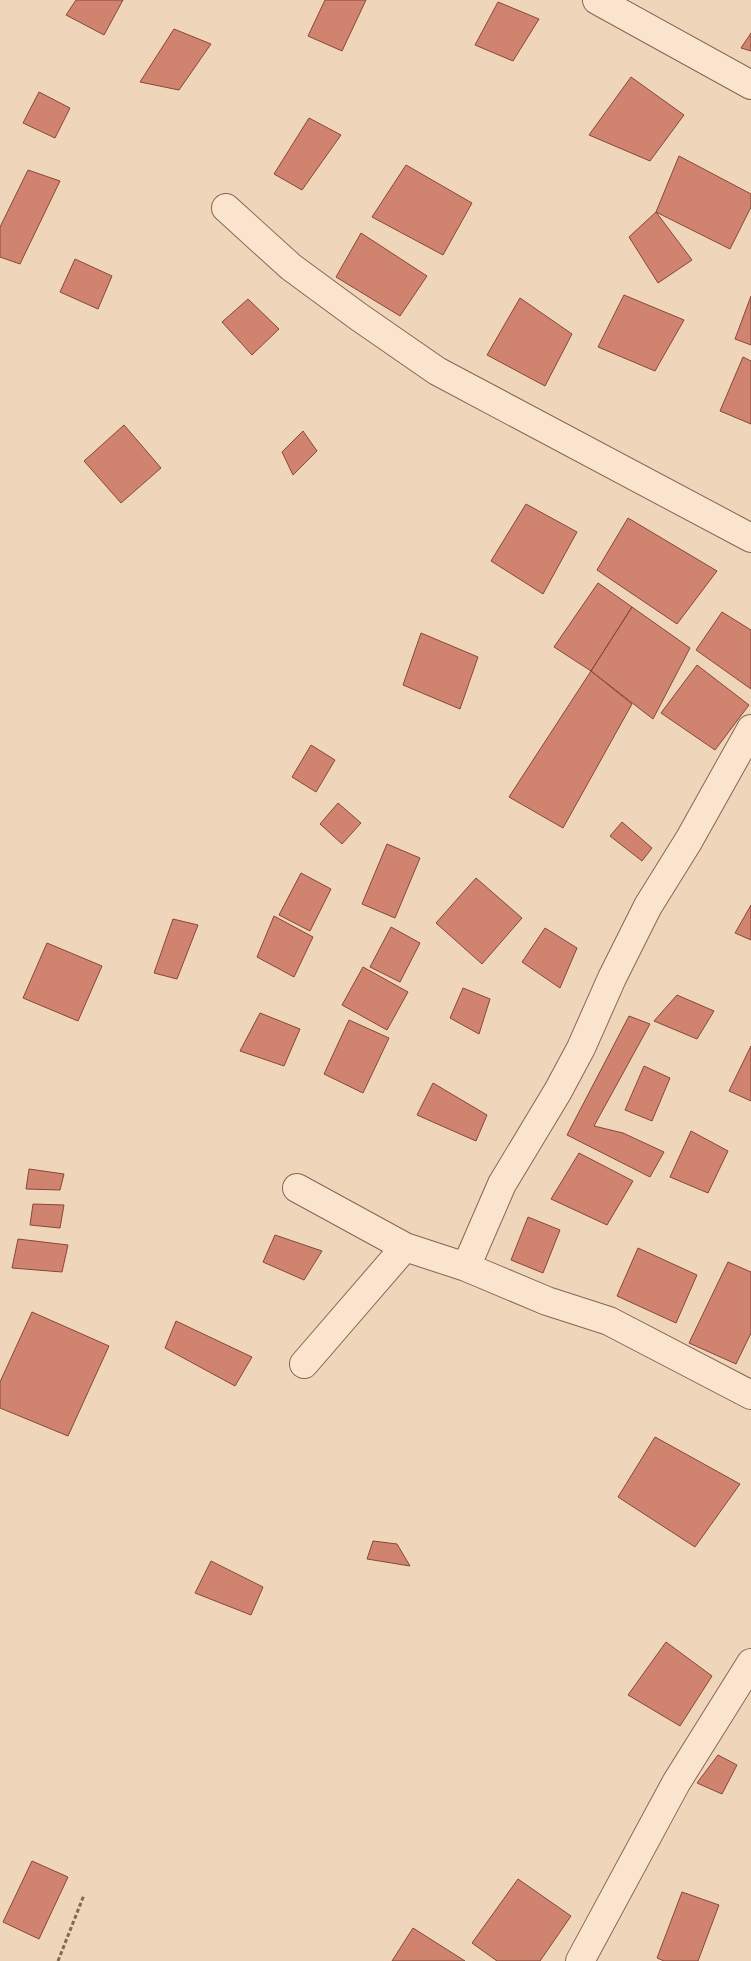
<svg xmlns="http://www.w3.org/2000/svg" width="751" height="1961" font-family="Bitter,serif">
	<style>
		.building { fill: #d0836e; stroke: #874839 }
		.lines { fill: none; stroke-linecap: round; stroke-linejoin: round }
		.minor-casing { stroke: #876554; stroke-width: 30 }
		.path { stroke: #876554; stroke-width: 3; stroke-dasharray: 4 2.5; stroke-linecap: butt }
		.minor { stroke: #fae4cd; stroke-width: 28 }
	</style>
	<rect width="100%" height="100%" fill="#efd5ba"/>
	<!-- building -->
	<path class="building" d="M76,0h47l-19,35 -38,-20z
		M325,0h41l-24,51 -34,-15z
		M498,2l41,17 -26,42 -38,-16z
		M174,29l37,15 -32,46 -39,-8z
		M751,33v18l-10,-3z
		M631,77l53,38 -34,46 -61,-26z
		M39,92l31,16 -15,30 -32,-15z
		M309,118l32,17 -39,55 -28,-16z
		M679,156l72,38v13l-21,42 -74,-37z
		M406,165l66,38 -29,52 -71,-38z
		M28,170l32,11 -40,83 -20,-7v-30z
		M656,212l36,48 -34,23 -29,-46z
		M361,233l66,43 -27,40 -64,-39z
		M75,259l37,17 -14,33 -38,-17z
		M624,295l60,25 -29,51 -57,-24z
		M751,296v49l-16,-6z
		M520,298l52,36 -27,52 -58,-31z
		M248,299l31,30 -27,26 -30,-33z
		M743,357l8,4v63l-31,-13z
		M124,425l37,43 -40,35 -37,-42z
		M303,431l14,20 -24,24 -11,-23z
		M526,504l51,28 -34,62 -52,-33z
		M628,518l89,53 -40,53 -80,-54z
		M598,583l34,24 -41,64 -37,-24z
		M632,607l58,41 -37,71 -62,-48z
		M722,612l29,18v59l-55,-39z
		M421,633l57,24 -18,52 -57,-24z
		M697,665l52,40 -34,45 -54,-37z
		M591,671l41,33 -69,124 -54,-31z
		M311,745l24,15 -19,32 -24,-15z
		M338,803l23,20 -19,21 -22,-20z
		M622,822l30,26 -10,13 -32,-25z
		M387,844l33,14 -25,60 -33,-14z
		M301,873l30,16 -21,42 -31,-16z
		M476,878l46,40 -40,46 -46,-41z
		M751,905v35l-16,-7z
		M274,916l39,21 -19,40 -37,-20z
		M173,919l25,6 -21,54 -23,-6z
		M391,927l29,16 -20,39 -30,-15z
		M545,928l32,20 -17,40 -38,-26z
		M47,943l55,23 -24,55 -55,-23z
		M363,967l45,25 -21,38 -45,-25z
		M463,988l27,11 -11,35 -29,-16z
		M677,995l37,16 -17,28 -43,-18z
		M260,1013l40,16 -16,37 -44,-15z
		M629,1016l21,8 -56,102 29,7 41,19 -14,25 -83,-42z
		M349,1020l40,18 -26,55 -39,-19z
		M751,1046v55l-22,-10z
		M644,1066l26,12 -18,43 -27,-11z
		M433,1083l54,32 -11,26 -59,-26z
		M691,1131l37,20 -20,42 -38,-16z
		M579,1153l54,28 -26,44 -56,-26z
		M29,1169l35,5 -4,16 -34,-1z
		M33,1204l31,1 -4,23 -30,-3z
		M528,1217l32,13 -17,43 -32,-13z
		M275,1235l47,16 -18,29 -41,-18z
		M18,1239l50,6 -6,27 -50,-4z
		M638,1248l59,27 -21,48 -59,-27z
		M728,1262l23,10v61l-15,31 -47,-21z
		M32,1312l77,34 -41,90 -68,-28v-26z
		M176,1321l76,36 -17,29 -70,-38z
		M655,1437l85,47 -45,63 -77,-50z
		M373,1541l24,3 13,22 -43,-7z
		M211,1561l52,26 -12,28 -56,-22z
		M666,1642l46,34 -32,50 -52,-31z
		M718,1755l19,10 -15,29 -25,-11z
		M32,1861l36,16 -29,62 -36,-17z
		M518,1879l53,37 -31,45h-43l-25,-18z
		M682,1892l37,13 -21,56h-34l-7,-3z
		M413,1928l52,33h-73z"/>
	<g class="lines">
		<defs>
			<path id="minor" d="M597,0l154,85
				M226,208l65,59 68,50 78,54 314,167
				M297,1188l108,59 61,20 81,34 62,20 142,74
				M466,1267l36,-83 56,-93 23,-43 31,-70 36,-72 41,-66 62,-111
				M304,1364l101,-117
				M580,1961l96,-178 75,-120"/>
		</defs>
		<!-- minor casing -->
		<use href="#minor" class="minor-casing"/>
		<!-- path -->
		<path class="path" d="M58,1961l26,-66"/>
		<!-- minor -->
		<use href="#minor" class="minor"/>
	</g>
</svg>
